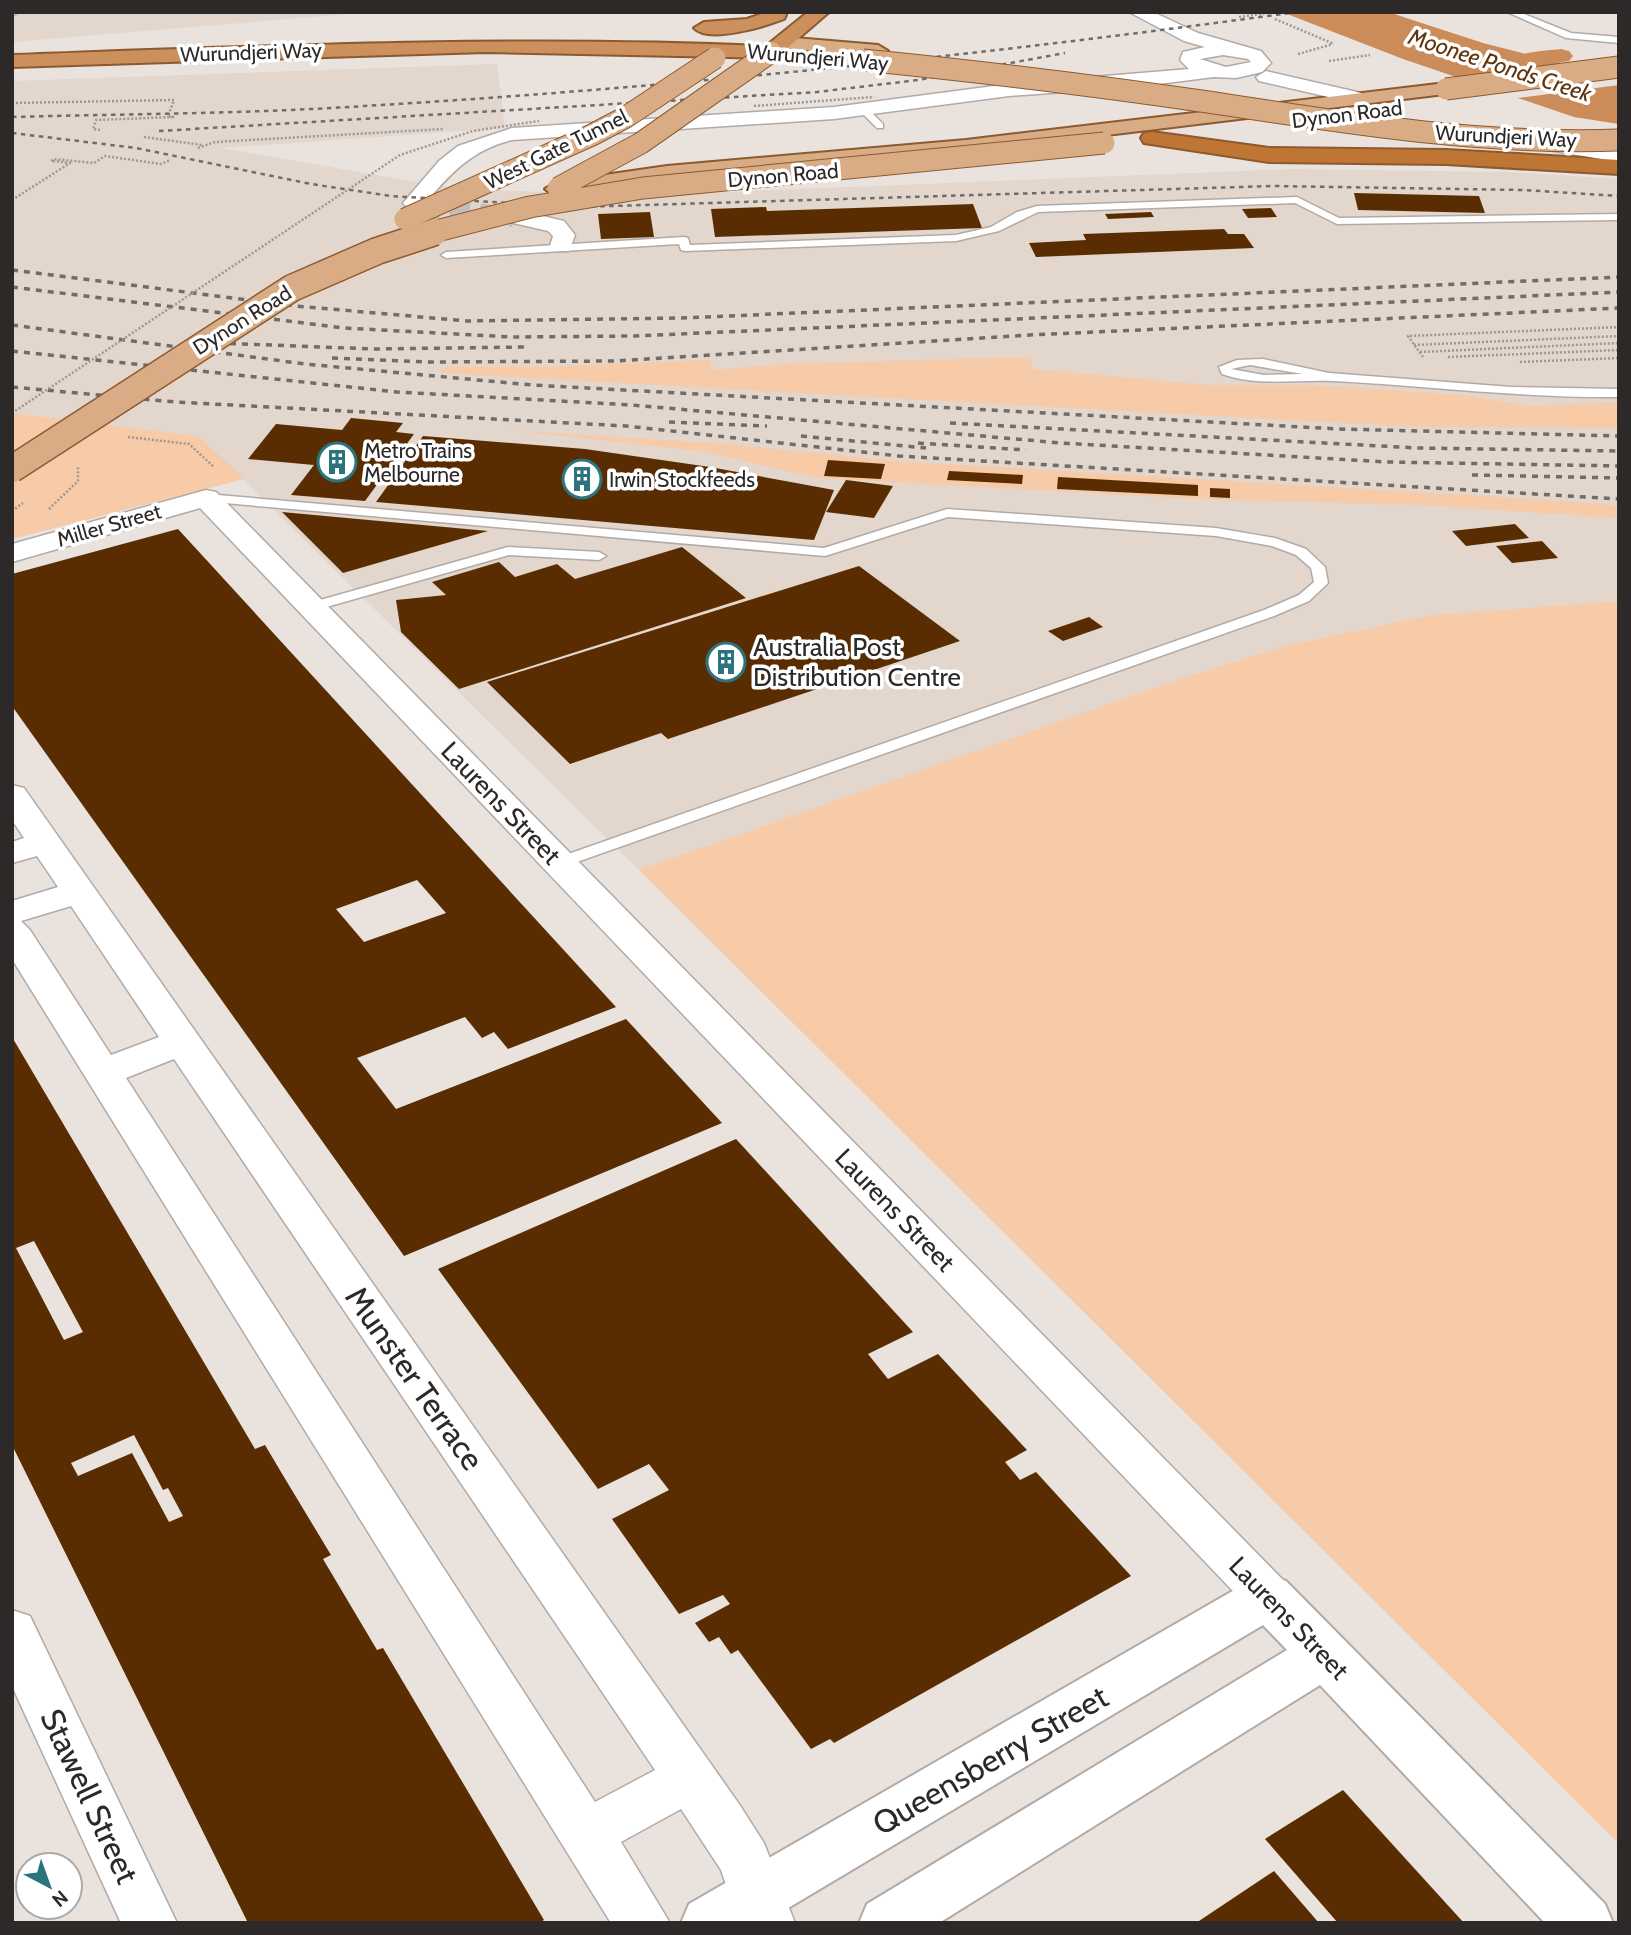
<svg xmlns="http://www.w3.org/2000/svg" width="1631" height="1935" font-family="Cabin,sans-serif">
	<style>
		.built { fill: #e3d6cc }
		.green { fill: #f7caa8 }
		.water { fill: #cb8c59 }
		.pier { fill: #e9e2dd }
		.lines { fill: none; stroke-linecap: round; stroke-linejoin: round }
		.canal { fill: #cb8c59; fill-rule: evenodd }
		.building { fill: #592d01; fill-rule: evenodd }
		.minor-tunnel { stroke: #c3bdb9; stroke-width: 20; stroke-dasharray: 20 10; stroke-linecap: butt }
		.service-casing { stroke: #b1aaa6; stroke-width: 3 }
		.minor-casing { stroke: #b1aaa6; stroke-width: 3 }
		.tertiary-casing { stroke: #b1aaa6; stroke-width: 4 }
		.primary-casing { stroke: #8c5a30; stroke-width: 4 }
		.trunk-casing { stroke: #8c5a30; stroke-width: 4 }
		.motorway-casing { stroke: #8c5a30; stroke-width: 4 }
		.path { stroke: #9d9894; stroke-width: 2.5; stroke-dasharray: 2 2; stroke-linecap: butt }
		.service { fill: #fff; fill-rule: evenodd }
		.minor { fill: #fff; fill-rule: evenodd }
		.tertiary { fill: #fff; fill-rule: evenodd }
		.primary { fill: #d9ac85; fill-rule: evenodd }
		.trunk { fill: #cc905c; fill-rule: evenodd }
		.motorway { fill: #bf7534; fill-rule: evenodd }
		.rail-far1 { stroke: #706c69; stroke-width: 2.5; stroke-dasharray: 4.5 4.5; stroke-linecap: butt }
		.rail { stroke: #706c69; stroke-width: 3.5; stroke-dasharray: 6 6; stroke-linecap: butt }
		.primary-bridge-far1-casing { stroke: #8c5a30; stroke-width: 23; stroke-linecap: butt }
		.primary-bridge-casing { stroke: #8c5a30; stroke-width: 29; stroke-linecap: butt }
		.path-bridge { stroke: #9d9894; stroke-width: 2.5; stroke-dasharray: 2 2; stroke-linecap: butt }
		.primary-bridge-far1 { stroke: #d9ac85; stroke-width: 21 }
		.primary-bridge { stroke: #d9ac85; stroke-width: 26 }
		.labels { text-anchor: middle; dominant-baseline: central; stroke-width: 7; stroke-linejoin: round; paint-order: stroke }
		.far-street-label { font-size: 21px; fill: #2c2928; stroke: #fff }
		.far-poi-label { font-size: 21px; fill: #2c2928; stroke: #fff; text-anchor: start }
		.far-water-label { font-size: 23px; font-style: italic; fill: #61360f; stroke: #fff }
		.poi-label { font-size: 26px; fill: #2c2928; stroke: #fff; text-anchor: start }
		.street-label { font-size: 26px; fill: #2c2928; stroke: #fff }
		.near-street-label { font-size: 32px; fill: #2c2928; stroke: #fff }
	</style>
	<rect width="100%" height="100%" fill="#e9e2dd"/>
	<!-- built -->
	<path class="built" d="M12,12h360l-360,30z
		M497,64l8,64 -284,20 230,40 179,8 663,-27 213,3 113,7v422l-188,14 -142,30 -115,36 -535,189 -440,-434 -187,-23v-332z"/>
	<!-- green -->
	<path class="green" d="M1031,357l1,12 176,16h103l152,10 67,11 89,-4v26l-194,-1 -122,-6 -863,-48 5,-6h96l168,-7 4,10 73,-6z
		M12,413l187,23 45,43 -232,60z
		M507,430l218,14 172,17 682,41 40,4v12l-199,-13 -219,-6 -383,-21 -118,-27z
		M1619,601v1243l-980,-974 540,-191 110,-34 142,-30z"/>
	<!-- water -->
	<path class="water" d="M1282,12h106l95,31 136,35v46l-45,-7 -171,-58z"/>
	<!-- pier -->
	<path class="pier" d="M1619,75v10l-109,14 -50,-17z"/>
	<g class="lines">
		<!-- canal -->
		<path class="canal" d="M1561,49l8,2 4,5 -4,5 -31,5 -34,11 -8,-2 -4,-5c12,-17 50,-19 69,-21z"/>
	</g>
	<!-- building -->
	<path class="building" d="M1354,193l125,3 6,17 -127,-3z
		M973,204l9,24 -267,9 -4,-28 55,-2 1,4z
		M1271,208l6,9 -29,1 -6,-9z
		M650,212l4,25 -53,2 -3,-25z
		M1151,212l3,5 -46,2 -3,-5z
		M1224,229l4,5h16l10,14 -218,9 -7,-14 57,-3 -3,-6z
		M351,418l52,5 -7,9 18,2 -49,67 -74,-6 23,-30 -66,-6 28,-35 66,6z
		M423,436l162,13 125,18 124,23 -20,50 -438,-38z
		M828,460l57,4 -4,15 -57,-3z
		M949,471l74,4 -1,9 -75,-4z
		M1058,477l140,8v11l-141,-7z
		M846,480l47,6 -19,32 -48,-6z
		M1210,488l20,1v9l-20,-1z
		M282,512l206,19 -145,42z
		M1515,524l14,14 -63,8 -14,-15z
		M178,529l438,478 -108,42 -14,-17 -12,6 -17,-21 -108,41 39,51 230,-90 96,104 -318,133 -392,-550v-132zM417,880l29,33 -82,29 -28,-33z
		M1542,541l16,17 -46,5 -16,-17z
		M682,547l64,51 -287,91 -58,-57 -5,-32 50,-5 -14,-13 67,-20 16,15 42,-13 18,15z
		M859,566l101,75 -292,98 -7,-6 -91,31 -83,-82z
		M1089,617l14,10 -40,14 -15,-10z
		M12,1037l243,412 10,-4 16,27 50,83 -8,4 54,91 6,-2 161,272 -5,3h-291l-236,-478zM34,1241l49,91 -19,8 -48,-92zM134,1435l29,55 5,-2 15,28 -14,6 -37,-69 -54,23 -7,-13z
		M736,1139l177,193 -45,22 20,25 50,-25 89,96 -22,12 15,18 16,-8 95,104 -297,167 -4,-4 -19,10 -73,-99 -7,4 -12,-17 -10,5 -14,-19 35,-19 -7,-9 -44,19 -67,-95 57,-29 -20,-26 -51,25 -160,-220z
		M1343,1790l121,133h-126l-73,-84z
		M1274,1871l45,52h-123z"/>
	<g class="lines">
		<!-- minor-tunnel -->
		<path class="minor-tunnel" d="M420,208l93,9"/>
		<defs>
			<path id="service" d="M12,12h7l-7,4z
				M1507,12h12l52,21 48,4v6l-53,-5z
				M861,108h6l16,16v4h-6l-16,-16z
				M1297,197l42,21 280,-4v6l-282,4 -42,-21 -257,9 -39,19 -43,10 -271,10 -4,-1 -2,-6 -233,14 -5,-3 5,-3 238,-15 4,1 2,7 266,-10 35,-8 26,-15 20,-6z
				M1263,359l66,14 182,14 108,2v8c-96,1 -190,-11 -285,-16 -39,-2 -75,6 -112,-7l-3,-7 18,-7zM1250,365l53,9 -39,1 -33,-6z
				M206,494l618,54 123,-39 269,19 59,10 31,11 19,18 3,16 -19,18 -35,15 -714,252 -8,-5 2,-4 710,-249 35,-15 15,-13 -3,-14 -15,-13 -24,-9 -56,-10 -268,-19 -123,39 -624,-55v-6z
				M508,547l91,5 7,4 -7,4 -90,-5 -193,55h-10l-2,-3 2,-3z"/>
			<path id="minor" d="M1129,12h24l45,21 63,18 10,12 -9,9 -26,6 -22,-1 -79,10 -126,9 -175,23 -322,21c-40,10 -60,32 -86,62l5,6 -3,5h-16l-9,-10 36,-42 19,-15 54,-18 322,-21 175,-23 180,-15 -9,-9 3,-8 22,-5 -21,-6zM1223,55l25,4 3,3 -25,5 -26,-8z
				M1266,71l104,24 3,4 -10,6 -104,-24 -3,-4z
				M1537,137l82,13v12l-89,-15 -3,-4 3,-4z
				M517,210l47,11 11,14 -6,16h-16l-3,-5 3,-10 -5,-5 -39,-9 -3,-5 3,-5z
				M206,490l10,2 1069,1090 8,14 -8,14 -17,6 -17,-6 -1051,-1102 -188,54v-18z
				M12,785l12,3 715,1016 25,39 31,80h-56l-18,-53 -40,-61 -60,33 49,81h-59l-599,-964v-58l46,-14 -21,-31 -25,7v-21l12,-4 -12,-18zM71,906l88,131 -48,18 -81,-125 -9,-9zM174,1059l481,711 -60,32 -469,-724z
				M12,1610l18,6 147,307h-56l-109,-237z"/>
			<path id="tertiary" d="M1268,1575l18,6 319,323 8,19h-68l-225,-238 -381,238h-80l8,-19 420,-254 -24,-25 -500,298h-82l8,-19 561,-323z"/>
			<path id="primary" d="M783,37l95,8 10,6 -10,6 -102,-10 -3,-4 3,-4z
				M1446,83l10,6 -3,4 -487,59 -299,28 -111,16 -11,-7 11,-7 111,-16 299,-26z"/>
			<path id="trunk" d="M767,12h18l1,3 -2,4c-18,7 -76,25 -90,9l10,-6 43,-3z
				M808,12h21l-51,44 -7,2 -285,-6 -474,15v-12c252,-9 503,-20 754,-9z"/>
			<path id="motorway" d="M1152,132l117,16 177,2 173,10v14l-173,-10 -177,-2 -125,-19 -3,-5 3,-5z"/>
		</defs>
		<!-- service casing -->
		<use href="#service" class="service-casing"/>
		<!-- minor casing -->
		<use href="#minor" class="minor-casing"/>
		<!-- tertiary casing -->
		<use href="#tertiary" class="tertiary-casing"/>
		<!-- primary casing -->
		<use href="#primary" class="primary-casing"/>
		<!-- trunk casing -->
		<use href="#trunk" class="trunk-casing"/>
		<!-- motorway casing -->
		<use href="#motorway" class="motorway-casing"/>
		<!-- path -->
		<path class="path" d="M1275,19l59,25
			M1298,54l35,-10
			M1329,61l41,-6
			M12,103l162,-3 -6,16 5,1 -77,3 -3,9 7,1
			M144,137l58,8
			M198,148l17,-6 228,-13
			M12,200l58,-37 -19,-2 3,-2 40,4 11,-7 56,8 9,-4
			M1414,345l205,-9
			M1420,352l199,-9
			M1423,357l-15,-21 211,-9
			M1448,357l171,-7
			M1520,362l99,-4
			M128,437l61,7 25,23
			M49,509l29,-28v-14
			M12,511l11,-8"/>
		<!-- service -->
		<use href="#service" class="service"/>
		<!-- minor -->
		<use href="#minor" class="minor"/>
		<!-- tertiary -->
		<use href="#tertiary" class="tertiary"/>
		<!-- primary -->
		<use href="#primary" class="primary"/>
		<!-- trunk -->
		<use href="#trunk" class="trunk"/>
		<!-- motorway -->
		<use href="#motorway" class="motorway"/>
		<!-- rail-far1 -->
		<path class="rail-far1" d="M12,117c106,-3 212,-3 318,-9 323,-18 646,-52 967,-96
			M159,131l658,-39 101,-12 147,-27
			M12,133l124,15 175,36 80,12 187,11 695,-21 250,4 96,6"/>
		<!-- rail -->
		<path class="rail" d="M12,270l284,36 171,15 215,-3 937,-41
			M12,287l332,41 168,9 122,-1 985,-44
			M12,325l293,39 227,21 807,44 280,7
			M218,343l155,6 153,-2
			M12,351l385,41 235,13 429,38 326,19 232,4
			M332,358l97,4 186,-1 415,-26 589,-27
			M12,387l163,15 451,24 273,30 720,43
			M669,422l98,4
			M950,423l468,25 201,3
			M801,436l125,12
			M918,443l108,7
			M1472,475l147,3"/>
		<defs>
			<path id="primary-bridge-far1" d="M863,60c113,11 226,25 338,41 139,21 277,44 418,39
				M1446,89l173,-22
				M558,188l83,-45 130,-91
				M405,219l187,-84 34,-18 89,-59
				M429,233l101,-26 113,-19 461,-45"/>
			<path id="primary-bridge" d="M12,469l280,-181 85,-37 58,-19"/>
		</defs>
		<!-- primary-bridge-far1 casing -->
		<use href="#primary-bridge-far1" class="primary-bridge-far1-casing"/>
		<!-- primary-bridge casing -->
		<use href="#primary-bridge" class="primary-bridge-casing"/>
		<!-- path-bridge -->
		<path class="path-bridge" d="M1239,17l35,-5
			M754,106l120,-9
			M12,413l388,-258 73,-24 66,-10"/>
		<!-- primary-bridge-far1 -->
		<use href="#primary-bridge-far1" class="primary-bridge-far1"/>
		<!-- primary-bridge -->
		<use href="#primary-bridge" class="primary-bridge"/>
	</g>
	<!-- icons -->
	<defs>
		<symbol id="building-ring" viewBox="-11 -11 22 22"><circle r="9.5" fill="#fff" stroke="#2b737d" stroke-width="1.5"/><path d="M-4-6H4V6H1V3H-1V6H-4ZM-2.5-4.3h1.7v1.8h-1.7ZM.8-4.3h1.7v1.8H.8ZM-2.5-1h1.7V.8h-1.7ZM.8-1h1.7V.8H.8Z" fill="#2b737d"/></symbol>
	</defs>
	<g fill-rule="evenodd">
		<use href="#building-ring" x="315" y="440" width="44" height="44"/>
		<use href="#building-ring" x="560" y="457" width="44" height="44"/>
		<use href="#building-ring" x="704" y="640" width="44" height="44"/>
	</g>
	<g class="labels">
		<!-- far-street labels -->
		<g class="far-street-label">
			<text transform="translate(251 52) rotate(-2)">Wurundjeri Way</text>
			<text transform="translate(818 57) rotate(5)">Wurundjeri Way</text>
			<text transform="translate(1347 114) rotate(-7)">Dynon Road</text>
			<text transform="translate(1506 136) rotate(3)">Wurundjeri Way</text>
			<text transform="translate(556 149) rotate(-26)">West Gate Tunnel</text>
			<text transform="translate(783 175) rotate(-5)">Dynon Road</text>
			<text transform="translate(242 320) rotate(-32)">Dynon Road</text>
			<text transform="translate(109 525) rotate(-16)">Miller Street</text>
		</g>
		<!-- far-poi labels -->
		<g class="far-poi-label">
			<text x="364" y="450">Metro Trains<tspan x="364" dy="24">Melbourne</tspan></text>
			<text x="609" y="479">Irwin Stockfeeds</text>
		</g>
		<!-- far-water labels -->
		<g class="far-water-label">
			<text transform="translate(1500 65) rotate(18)">Moonee Ponds Creek</text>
		</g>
		<!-- poi labels -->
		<g class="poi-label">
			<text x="753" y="647">Australia Post<tspan x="753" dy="30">Distribution Centre</tspan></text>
		</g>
		<!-- street labels -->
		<g class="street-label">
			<text transform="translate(501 803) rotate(46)">Laurens Street</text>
			<text transform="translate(895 1210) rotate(46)">Laurens Street</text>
			<text transform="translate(1289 1618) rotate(46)">Laurens Street</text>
		</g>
		<!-- near-street labels -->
		<g class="near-street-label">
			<text transform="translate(415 1378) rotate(55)">Munster Terrace</text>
			<text transform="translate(990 1760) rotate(-30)">Queensberry Street</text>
			<text transform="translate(90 1796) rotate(65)">Stawell Street</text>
		</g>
	</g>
	<!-- border -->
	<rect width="1631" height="1935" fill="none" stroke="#2c2928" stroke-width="28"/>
	<!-- north arrow -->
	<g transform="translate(49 1886) rotate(139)"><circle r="33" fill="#ffffff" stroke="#aba9a9" stroke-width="2"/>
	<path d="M0-5L12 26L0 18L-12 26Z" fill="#2b737d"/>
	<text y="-10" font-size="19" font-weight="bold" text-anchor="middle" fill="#2c2928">N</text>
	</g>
</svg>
